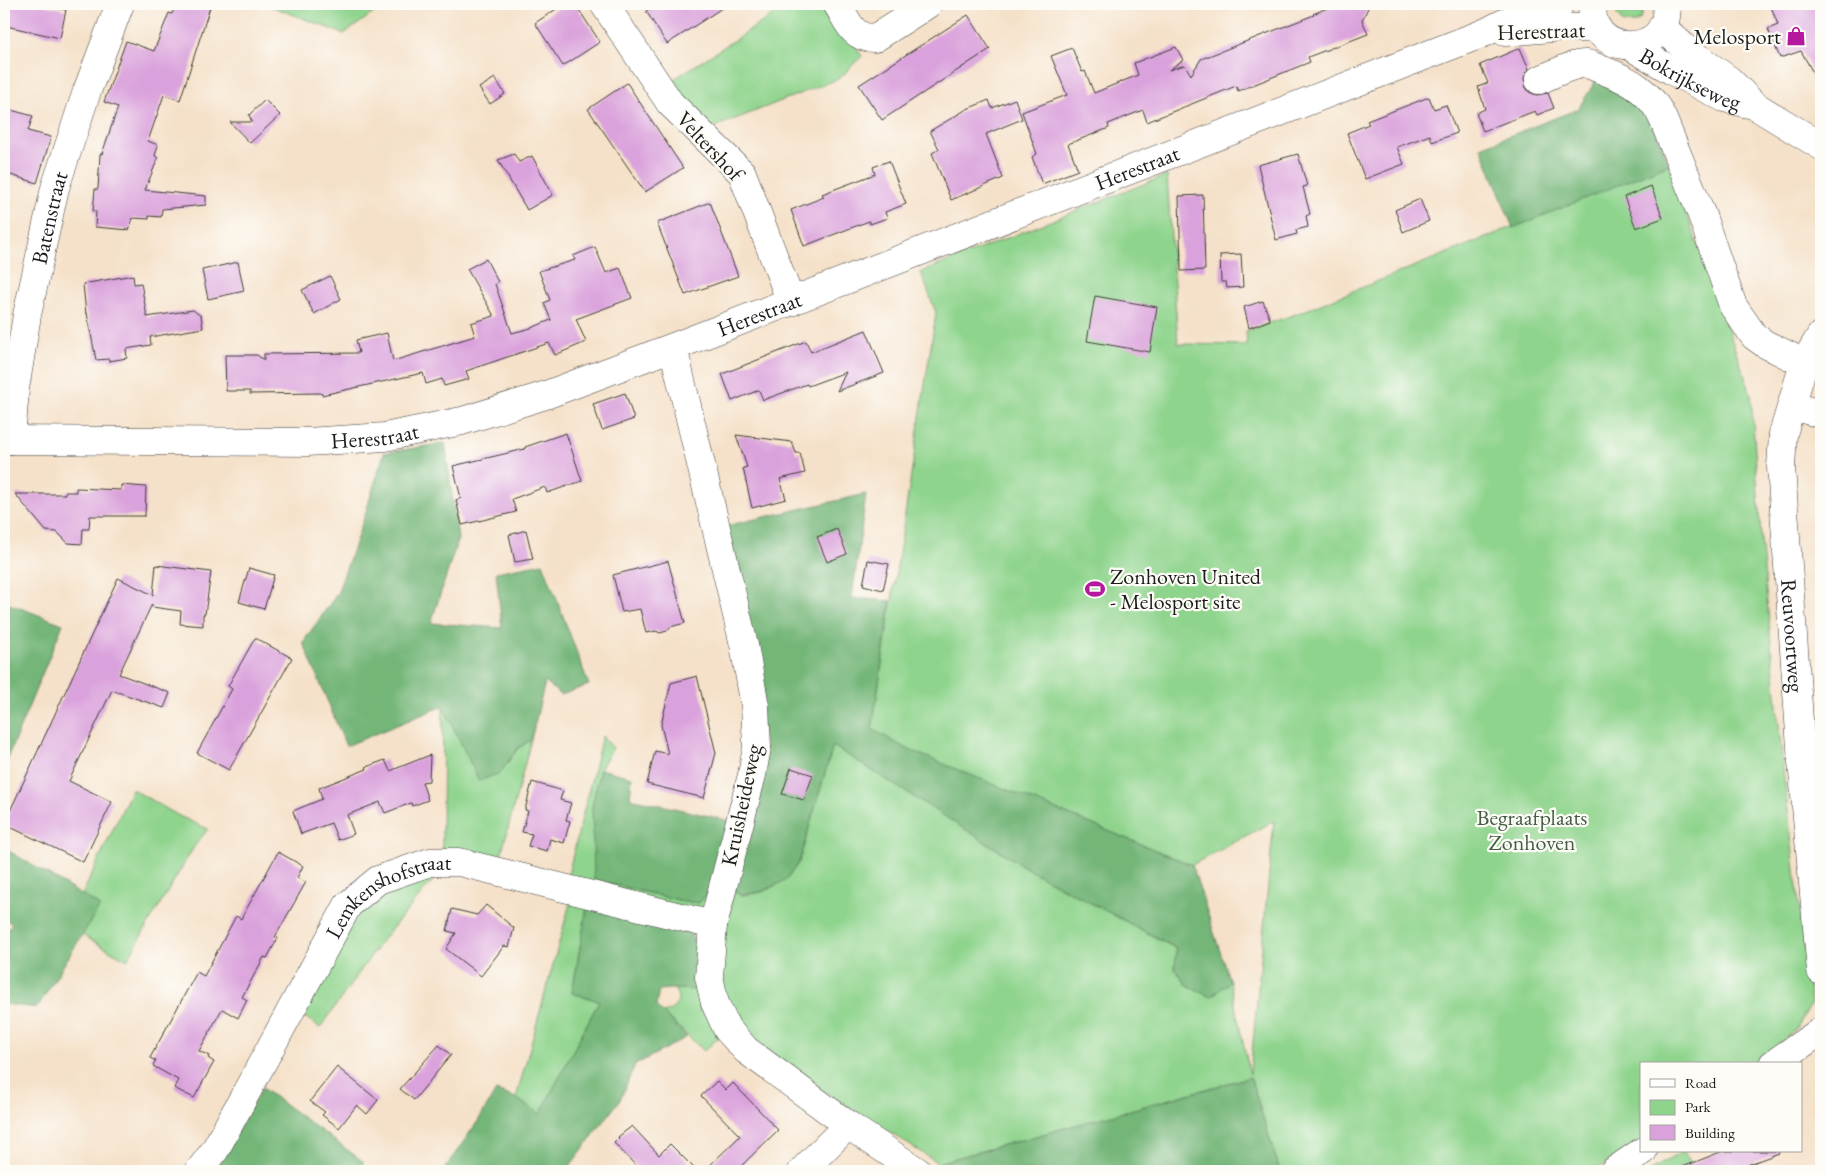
<svg xmlns="http://www.w3.org/2000/svg" width="1825" height="1175" font-family="'EB Garamond',serif">
	<style>
		.green { fill: #8fd48d; stroke: #567854 }
		.forest { fill: #73b678; stroke: #48694a }
		.building { fill: #daa2dc }
		.lines { fill: none; stroke-linecap: round; stroke-linejoin: round }
		.minor-casing { stroke: #3d3a36; stroke-width: 29 }
		.minor { stroke: #fff; stroke-width: 28 }
		.labels { text-anchor: middle; dominant-baseline: central; stroke-width: 4.5; stroke-linejoin: round; paint-order: stroke }
		.street-label { font-size: 22px; fill: #1c1c1c; stroke: #fdfcf7 }
		.poi-label { font-size: 22px; fill: #1c1c1c; stroke: #fdfcf7; text-anchor: end }
		.park-label { font-size: 22px; fill: #445c44; stroke: #fdfcf7 }
	</style>
	<rect width="100%" height="100%" fill="#fdfcf7"/>
	<filter id="ink" filterUnits="userSpaceOnUse"><feTurbulence type="fractalNoise" baseFrequency=".02" numOctaves="2"/><feDisplacementMap in="SourceGraphic" scale="10" xChannelSelector="R" yChannelSelector="G"/><feConvolveMatrix kernelMatrix="1 2 1 2 8 2 1 2 1" color-interpolation-filters="sRGB"/></filter>
	<filter id="wash" filterUnits="userSpaceOnUse"><feTurbulence type="fractalNoise" baseFrequency=".0096" numOctaves="4" result="noise"/><feDisplacementMap in="SourceGraphic" scale="20" xChannelSelector="R" yChannelSelector="G"/><feGaussianBlur stdDeviation="1.12" result="paint"/><feColorMatrix in="noise" values="0 0 0 0 0 0 0 0 0 0 0 0 0 0 0 0 0 1.4 0 .05"/><feComposite in="paint" operator="in"/></filter>
	<g filter="url(#wash)">
		<rect width="100%" height="100%" fill="#f5e1c9"/>
		<!-- green -->
		<path class="green" d="M265,4h121l-42,30z
			M790,4h37l35,52 -22,22 -133,52 -39,-47z
			M1618,4h23c4,8 1,16 -7,19h-11l-7,-10z
			M1669,164l82,230 10,144 22,231 28,236 -15,24 -41,35h-114v76l-46,31h-315l-30,-94 -312,86 -119,-75 -62,-41 -30,-41 -9,-40 15,-74 9,3 20,-3 24,-12 13,-18 34,-116 200,126 144,77 -2,20 11,15 24,13 20,-15 20,92 24,-253 -82,44 -219,-88 -82,-28 -19,-20 64,-416 -15,-41 246,-97 11,169 69,1 -1,-14 50,-17z
			M443,705l57,68 18,-25 13,-8 -32,123 -57,-15z
			M602,736l11,12 -13,21 -6,111 88,21 17,2 10,-11 -5,21 -137,-34z
			M132,789l47,27 29,13 -14,18 -67,113 -45,-25 18,-29 -18,-11z
			M441,871l-58,68 -63,89 -18,-13 44,-88 23,-31z
			M570,903l17,4 -15,86 27,8 -59,114 -24,-17z
			M674,989l30,1 18,44 -18,17 -41,-38c12,-3 20,-12 11,-24z
			M1684,1151l9,20h-44z"/>
		<!-- forest -->
		<path class="forest" d="M1598,77l48,28 23,59 -156,64 -32,-81 97,-38z
			M445,443l13,96 -27,84 71,5 -6,-56 47,-9 46,122 -28,10 -16,-13 -14,58 -13,8 -18,25 -21,8 -36,-75 -97,40 -43,-104 34,-48 26,-73 21,-68z
			M866,494l-14,104 39,3 -19,128 35,20 285,116 38,117 -20,15 -24,-13 -11,-15 1,-21 -143,-76 -200,-126 -34,116 -13,18 -25,12 -19,3 -9,-3 32,-146 -40,-220z
			M4,602l59,22 -59,142z
			M600,769l32,8 -2,21 101,23 -22,71 -10,11 -17,-2 -88,-21 -2,-73z
			M4,848l96,58 -63,102 -33,-4v-69l8,-11 -8,-6z
			M587,907l103,26 9,20 5,37 -34,-1 -11,1 -3,16 31,31 -52,28 -15,35 -54,71h-123l35,-50 18,-30 20,7 24,16 59,-113 -27,-8z
			M1250,1077l30,94h-335l-7,-8z
			M262,1088l102,74 -8,9h-141z"/>
		<g id="blocks">
			<!-- building -->
			<path class="building" d="M7,4h33l26,6 -6,28 -54,-12v-3h-2z
				M176,4h35l-31,96 -16,-5 -16,46 10,4 -3,11 3,2 -13,32 61,6v9l-44,4 -1,8 -12,-1v3l-16,-1 -4,12 -34,-3 1,-15 -3,-1 2,-22h3l2,-35h2l16,-47 -14,-5 22,-61 28,10 15,-38 3,1z
				M564,4h11l25,38 -37,24 -28,-43z
				M657,4h71l-61,40 -21,-33z
				M1337,4h33l-8,16 6,14 -60,23 2,5 -72,29 -2,-5 -89,36 -4,-12 -35,14 1,4 -41,16 10,26 -36,14 -10,-27 5,-3 -15,-42 45,-17 -16,-39 21,-8 10,24 3,-1 9,22 44,-18 -4,-12 42,-16 7,13 -14,10 16,-5 6,10 10,-16 113,-44 -1,-1z
				M1770,4h51v83l-20,-36 -21,7 -12,-29 10,-4z
				M968,15l22,34 -108,71 -23,-35z
				M1520,48l9,21 -5,8 1,9 4,6 7,3 12,-2 6,15 -17,7 -2,-4 -52,20 -7,-18 9,-4 -7,-22 10,-4 -8,-18z
				M495,78l10,16 -15,10 -11,-16z
				M627,83l56,85 -38,24 -57,-83z
				M1429,97l5,12 12,-4 11,28 -25,9 -2,-7 -33,12 7,17 -39,15 -18,-46 22,-9 -2,-3z
				M1015,99l7,20 -36,15 17,44 -52,22 -19,-47 7,-4 -9,-18 37,-22 22,-9 3,8z
				M265,100l15,15 -30,28 -20,-21h22l-3,-7z
				M11,110l22,6 -5,15 23,6 -14,46 -33,-10v-39z
				M514,154l5,8 13,-6 21,39 -26,15 -29,-50z
				M1298,154l9,32 -4,1 7,27 -4,2 2,11 -12,3 1,4 -21,6 -18,-75z
				M889,161l17,43 -21,8 2,6 -17,6 -1,-3 -65,25 -13,-36 33,-13 -2,-3 53,-20 -2,-7z
				M1651,186l12,32 -27,10 -12,-31z
				M1203,195l2,75 -24,1 -2,-75z
				M1420,199l9,22 -26,11 -8,-22z
				M710,202l28,74 -53,19 -28,-72z
				M595,247l11,26 14,-5 12,30 -56,21 10,23 -31,13 -6,-12 -83,28 3,8 -25,7 -2,-7 -16,5 -3,-11 -101,22 -1,-2 -71,1v-3h-24l-1,-36h32l7,5v-6l95,-1 -3,-13 31,-7 6,28 82,-25 -4,-13 23,-7 -27,-47 19,-10 12,23 -3,2 17,49 19,-5 20,-8 -7,-17 6,-3 -11,-29 36,-11 -2,-4z
				M1241,254l2,33 -16,1 -1,-6h-5l-1,-27z
				M238,262l6,29 -36,8 -6,-29z
				M133,275l1,9 7,-1 6,34 46,-7 8,6 2,12 -53,9 1,8 -25,4 1,9 -18,3v-2l-13,1 -9,-47 -1,1 -3,-30z
				M330,276l11,23 -27,15 -12,-24z
				M1095,296l62,11 -7,45 -63,-11z
				M1263,301l7,19 -21,8 -5,-21z
				M866,330l18,43 -47,18 9,-19 -38,14 -1,-2 -44,16 -4,-10 -27,11 -10,-27 84,-33 5,11z
				M625,393l9,26 -32,11 -9,-26z
				M566,433l16,48 -35,12 -2,-6 -33,12 4,13 -54,13 -6,-25 5,-2 -8,-32 72,-17v-2z
				M736,435l56,7 4,11h4l5,20 -25,6 6,20 -34,9 -9,-40 4,-1z
				M121,485l25,2 -1,29h-55l-1,13h-6l-1,15 -14,-1 -11,-11 -11,-1 -31,-37h50v-2h11v-4l45,2z
				M837,529l10,25 -20,8 -10,-25z
				M526,530l7,29 -18,3 -6,-27z
				M868,560l21,4 -6,26 -20,-5z
				M668,561l17,62 -15,4 -3,4 -7,2 -4,-2 -10,2 -6,-24 -18,3 -9,-37z
				M156,565l55,7 -6,42h-2v12l-23,-2 1,-13 -29,-4v-3l-33,70 51,19 -6,15 -52,-18 -43,91 43,21 -29,60 -79,-38 114,-246 35,17z
				M249,568l25,7 -10,34 -25,-7z
				M255,638l37,20 -63,112 -32,-17 35,-64 -4,-3z
				M697,676l19,77 -12,45 -57,-14 8,-33 13,3 -7,-29 10,-42z
				M430,755l-1,26 -7,1 6,18 -16,6 -1,-3 -26,10 -5,-11 -33,13 7,19 -16,6 -7,-17 -30,11 -8,-23 29,-12 -3,-11 48,-19 -1,-2 19,-7 5,11z
				M791,768l22,7 -9,25 -22,-6z
				M532,782l31,9 -3,9 11,3 -5,17 4,1 -6,22 -14,-4 -3,12 -19,-5 4,-12 -10,-2 6,-21 -3,-1z
				M278,852l25,14 -6,12 9,4 -31,55 3,1 -11,20 -3,-1 -22,40 5,3 -9,18 -16,-9 -23,42 10,5 -1,2 6,4 -20,36 -20,-10 4,-8 -25,-14 3,-5 -6,-3 47,-86 7,4 32,-60 5,3z
				M486,905l28,23 -5,19 -5,-1 -23,30 -35,-27 10,-16 -9,-2 5,-22 25,6z
				M439,1045l12,10 -37,45 -14,-11z
				M337,1067l41,33 -11,14 -10,-9 -18,23 -17,-13 3,-3 -15,-11z
				M717,1081l9,9 7,-7 45,47 -42,41h-32l36,-35 -39,-40z
				M632,1126l27,29 11,-11 27,27h-56l-27,-28 5,-5 -1,-1z
				M1723,1151h56v2l-48,18h-56v-1z"/>
		</g>
	</g>
	<g filter="url(#ink)">
		<use href="#blocks" fill-opacity="0" stroke="#3d3a36" stroke-width="1"/>
		<g class="lines">
			<defs>
				<g id="minor">
					<path d="M604,4l66,99 72,70 49,129"/>
					<path d="M837,4c11,17 15,35 38,34l53,-34"/>
					<path d="M1593,4c-8,54 80,56 73,0"/>
					<path d="M1662,27l25,23 42,30 25,25 67,41"/>
					<path d="M1505,32l57,-5 36,2"/>
					<path id="s1" d="M1630,46l44,26 50,26 24,6"/>
					<path d="M1539,80c14,-5 32,-17 48,-16 5,1 12,5 18,7 25,9 47,22 58,48l38,94 32,93 21,30 11,8 39,19"/>
					<path id="s2" d="M1821,335l-17,28 -21,71 -2,33 21,295 19,209"/>
					<path d="M673,347l71,298 11,61 2,41 -5,28 -39,150 -4,52 6,26 12,26 19,21 102,75 69,46"/>
					<path d="M1792,406l29,8"/>
					<path id="s3" d="M4,440l303,2 78,-5 77,-16 84,-26 127,-48 811,-314 36,-18 40,-11"/>
					<path id="s4" d="M11,440l4,-51 12,-74 28,-127 32,-97 33,-87"/>
					<path d="M1773,1064l48,-33"/>
					<path id="s5" d="M199,1171l16,-21 133,-245 30,-25 52,-18h29l254,63"/>
					<path d="M802,1171l46,-46"/>
					<path d="M1614,1171l29,-20"/>
				</g>
			</defs>
			<!-- minor casing -->
			<use href="#minor" class="minor-casing"/>
			<!-- minor -->
			<use href="#minor" class="minor"/>
		</g>
	</g>
	<!-- icons -->
	<defs>
		<symbol id="shop-bare" viewBox="-9 -9 18 18"><path d="M-5-2.5h2.3a2.7 3.5 0 0 1 5.4 0H5L5.5 6h-11ZM-1.5-2.5h3a1.5 2.3 0 0 0-3 0Z" fill="#b5179e" stroke="#fdfcf7" stroke-width="2.5" paint-order="stroke"/></symbol>
		<symbol id="stadium-bare" viewBox="-9 -9 18 18"><path d="M0-5a6.5 5 0 1 0 0 10a6.5 5 0 1 0 0-10ZM-3.5-1.8h7v3.6h-7Z" fill="#b5179e" stroke="#fdfcf7" stroke-width="2.5" paint-order="stroke"/></symbol>
	</defs>
	<g fill-rule="evenodd">
		<use href="#shop-bare" x="1782" y="22" width="28" height="28"/>
		<use href="#stadium-bare" x="1081" y="575" width="28" height="28"/>
	</g>
	<g class="labels">
		<!-- street labels -->
		<g class="street-label">
			<text transform="translate(1541 31) rotate(-2)">Herestraat</text>
			<text stroke="none"><textPath href="#s1" startOffset="69">Bokrijkseweg</textPath></text>
			<text transform="translate(710 146) rotate(47)">Veltershof</text>
			<text stroke="none"><textPath href="#s3" startOffset="1181">Herestraat</textPath></text>
			<text stroke="none"><textPath href="#s4" startOffset="226">Batenstraat</textPath></text>
			<text stroke="none"><textPath href="#s3" startOffset="776">Herestraat</textPath></text>
			<text stroke="none"><textPath href="#s3" startOffset="371">Herestraat</textPath></text>
			<text stroke="none"><textPath href="#s2" startOffset="309">Reuvoortweg</textPath></text>
			<text transform="translate(741 805) rotate(-78)">Kruisheideweg</text>
			<text stroke="none"><textPath href="#s5" startOffset="345">Lemkenshofstraat</textPath></text>
		</g>
		<!-- poi labels -->
		<g class="poi-label">
			<text x="1781" y="36">Melosport</text>
			<text x="1110" y="576" text-anchor="start">Zonhoven United<tspan x="1110" dy="25">- Melosport site</tspan></text>
		</g>
		<!-- park labels -->
		<g class="park-label">
			<text x="1532" y="817">Begraafplaats<tspan x="1532" dy="25">Zonhoven</tspan></text>
		</g>
	</g>
	<!-- margin -->
	<rect width="1825" height="1175" fill="none" stroke="#fdfcf7" stroke-width="20"/>
	<!-- legend -->
	<rect x="1640" y="1062" width="162" height="90" fill="#fdfcf7" stroke="#a3a29f"/>
	<rect x="1650" y="1079" width="25" height="8" fill="#ffffff" stroke="#a3a29f"/>
	<text x="1685" y="1088" font-size="15" fill="#1c1c1c">Road</text>
	<rect x="1650" y="1100" width="25" height="15" fill="#8fd48d" stroke="#a3a29f"/>
	<text x="1685" y="1112" font-size="15" fill="#1c1c1c">Park</text>
	<rect x="1650" y="1125" width="25" height="15" fill="#daa2dc" stroke="#a3a29f"/>
	<text x="1685" y="1138" font-size="15" fill="#1c1c1c">Building</text>
</svg>
